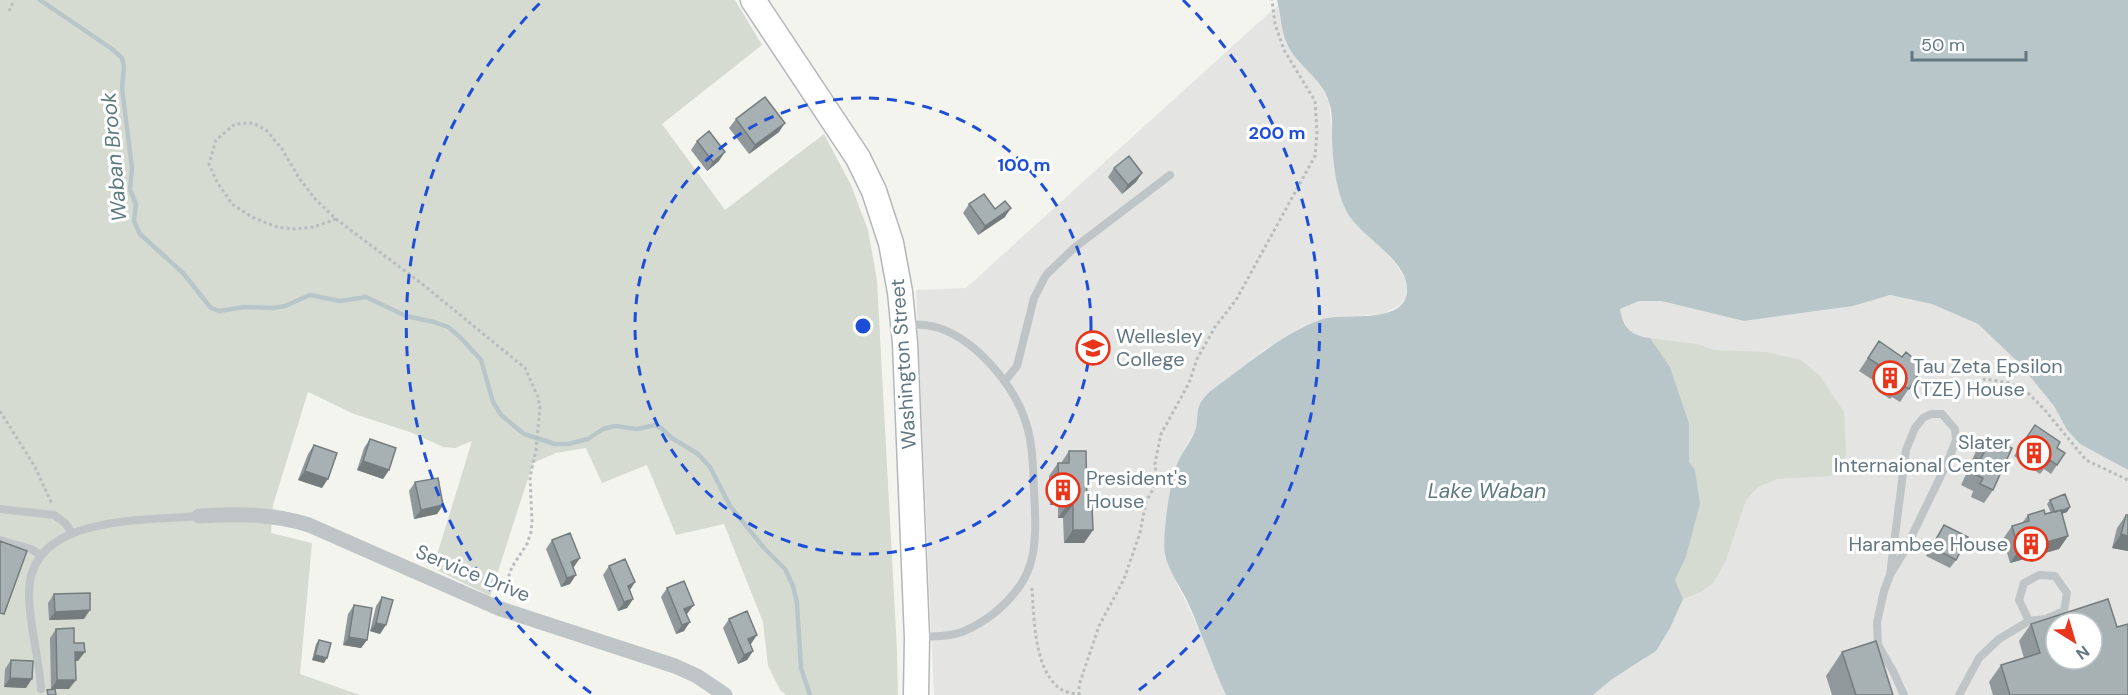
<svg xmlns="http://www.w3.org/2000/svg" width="2128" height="695" font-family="'DM Sans',sans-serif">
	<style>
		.built { fill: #e4e5e3; fill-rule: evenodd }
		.green { fill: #d5dbd0 }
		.water { fill: #b8c6c9 }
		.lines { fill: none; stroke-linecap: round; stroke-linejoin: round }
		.stream { stroke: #b8c6c9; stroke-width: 4.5 }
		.primary-casing { stroke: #b2b7ba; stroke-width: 27 }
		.path { stroke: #b9bcbe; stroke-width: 3; stroke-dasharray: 3 3; stroke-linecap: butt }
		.service { stroke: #bfc4c6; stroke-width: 8 }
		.minor { stroke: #bfc4c6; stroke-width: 15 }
		.primary { stroke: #fff; stroke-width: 24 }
		.wall { fill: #90989b }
		.shaded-wall { fill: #757c7e }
		.building { fill: #a7b1b4; stroke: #757c7e; stroke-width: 1.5; fill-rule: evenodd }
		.ring { fill: none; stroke: #1d4ed8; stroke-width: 3; stroke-dasharray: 10 8 }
		.labels { text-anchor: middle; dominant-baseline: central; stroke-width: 6; stroke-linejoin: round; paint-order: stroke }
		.poi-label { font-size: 20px; fill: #627782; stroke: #fff; text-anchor: start }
		.street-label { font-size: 20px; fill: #627782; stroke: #fff }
		.water-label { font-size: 21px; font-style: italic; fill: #5d7a7f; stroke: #fff }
		.centre { fill: #1d4ed8; stroke: #fff; stroke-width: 3 }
		.ring-label { font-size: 18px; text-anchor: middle; font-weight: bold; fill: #1d4ed8; stroke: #fff; stroke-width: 6; stroke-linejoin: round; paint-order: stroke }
	</style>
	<rect width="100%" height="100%" fill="#f4f4ef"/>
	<!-- built -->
	<path class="built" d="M1280,3l6,41 35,42 8,16 9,82 13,34 26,25 19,21 9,15 2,10 -2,9 -5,7 -16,9 -55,4 -9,2 -32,16 -24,14 -36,28 -30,33 -2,18 -18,33 -6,17 -7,73 5,17 32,66 24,60h-292l-18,-405 50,-2z
		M1890,295l42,9 46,20 41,39 35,43 13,24 13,14 48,26v225h-535l18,-15 34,-21 -9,-323 -8,-8 -7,-12 -1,-7 19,-8h22l83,20 109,-15zM2056,623h36v36h-36z"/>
	<!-- green -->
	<path class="green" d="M0,0h735l27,45 -100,79 63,86 99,-76 27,51 17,45 9,50 20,370 1,45h-112l-6,-5 -12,-24 -5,-44 -39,-98 -48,11 -29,-70 -45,18 -16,-35 -30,5 -23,10 -43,133 -57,-28 39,-127 -17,7 -12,-1 -33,-15 -56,-18 -46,-22 -35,113 -2,28 41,10 -12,131 60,21h-360z
		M1650,338l47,6 17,6 52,2 35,8 19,16 24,36 2,40 -3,16 -13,8 -53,3 -19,8 -12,13 -20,60 -12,22 -13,10 -18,7 -8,-19 11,-23 14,-54 -11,-41v-39l-19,-56z"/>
	<!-- water -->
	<path class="water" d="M1277,0h851v470l-48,-26 -13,-14 -13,-24 -35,-43 -41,-39 -46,-20 -42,-9 -37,11 -109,15 -83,-20h-22l-19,8c3,19 12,27 30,29l20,29 19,56v39l6,8 5,34 -14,53 -11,23 8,19 -13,29 -14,23 -45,29 -18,15h-367c-14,-30 -24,-62 -38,-92 -7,-16 -20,-32 -23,-49 -3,-18 5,-73 12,-90 5,-12 15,-23 19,-36 2,-9 0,-18 5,-26 6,-10 18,-17 27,-24 29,-22 58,-45 92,-58 23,-9 84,7 87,-29 2,-29 -43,-53 -57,-74 -14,-21 -17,-54 -18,-79 0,-12 1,-24 -3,-36 -7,-24 -32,-36 -42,-58 -6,-13 -6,-30 -10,-44z"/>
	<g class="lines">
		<!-- stream -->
		<path class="stream" d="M40,0l72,49 10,9 2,9 -2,21 10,80 -2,22 6,14 -2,17 6,13 43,39 28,35 8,3 26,-4 28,1 12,-2 25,-11 30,6 26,-4 40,19 28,6 14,5 13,11 20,22 12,42 8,13 23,19 31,10h13l20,-5 15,-10 12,-3 22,3 18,-4 6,3 11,10 26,16 12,13 20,39 34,42 21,21 8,17 4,17 4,65 9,27"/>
		<defs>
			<path id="primary" d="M753,0l105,158 16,33 17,52 9,49 5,51 12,295 -1,57"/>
		</defs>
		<!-- primary casing -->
		<use href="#primary" class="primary-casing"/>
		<!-- path -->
		<path class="path" d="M9,11l5,-11
			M336,219l-22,8 -19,2 -18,-2 -25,-10 -20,-13 -15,-22 -8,-18 7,-24 19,-16 18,-1 13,7 16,19 17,29 17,22 20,19 85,64 104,85 13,29 2,10 -4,43 -6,27 2,44 -1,11 -4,12 -15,23 -10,28
			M1973,387l12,-8 24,4 19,10 16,16 42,51 42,20
			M0,411l35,56 17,37
			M1032,588c2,29 2,79 26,99 5,5 14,6 21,8
			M1079,695v-10l20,-59 25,-47 16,-46 6,-31 11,-20 -2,-19 6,-29 28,-51 8,-24 18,-32 21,-27 79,-144 2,-24 -2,-31 -31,-51 -9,-26 -3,-24"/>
		<!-- service -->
		<path class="service" d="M907,325c11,-1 22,0 32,3 37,12 76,58 87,95 7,22 7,44 8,67 1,23 3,46 -2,68 -7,33 -40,62 -70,74 -13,5 -27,4 -41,5
			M1005,381l12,-15 17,-68 12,-23 28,-27 96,-73
			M0,509l54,6 11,8 7,10
			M0,540l31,9 10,6
			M1890,575l16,-125 9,-22 8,-10 8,-4h11l13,15 1,11 -8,21 -44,91 -14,23 -6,16 -7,31 1,23 15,26 11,24
			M41,689c-2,-33 -12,-64 -12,-96 0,-79 116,-72 170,-77
			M1959,695l20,-37 20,-19 30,-18 17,-2 18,-8 3,-18 -12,-17 -16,-1 -15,8 -5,17 10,21"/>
		<!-- minor -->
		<path class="minor" d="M199,516c38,-2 73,-3 110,9l189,83 177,58 22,10 28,19"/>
		<!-- primary -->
		<use href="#primary" class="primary"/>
	</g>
	<!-- wall -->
	<path class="wall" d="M736,119l43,13 -30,22 -20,-26z
		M697,141l22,20 -12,10 -16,-21z
		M1114,168l28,5 -6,9 -14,12 -14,-17z
		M969,204l26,5 10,8 -27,18 -15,-22z
		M1879,341l23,16 21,10 -23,35 -8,-5 -2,2 -12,-8 4,-5 -23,-15z
		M2035,425l22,23 8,5 -14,21 -7,-5 -4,5 -26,-18z
		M1986,436l7,54 -9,13 -13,-6 2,-6 -12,-6 6,-13 6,-9 -2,-1 6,-13z
		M370,439l19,31 -6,9 -26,-9 7,-22z
		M314,445l8,43 -24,-8 10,-26z
		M1069,451l18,54 6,25 -9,13h-20l-1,-25h-5v-13h-8l-1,-29 9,-13h3z
		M415,482l28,23 -6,9 -23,5 -5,-28z
		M2050,500l20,7 -3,5 -5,2 6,22 -9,13 -49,14 -7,-24 9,-13 10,-3 6,-8 17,-1 6,-1 -4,-9z
		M2126,515l2,36 -16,-3 5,-20z
		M1944,525l12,35 -6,8 -24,-12 12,-22z
		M552,540l22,27h-1l-3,17 -9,3 -15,-38z
		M609,566l26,16 -5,8 3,9 -6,9 -9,3 -15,-36z
		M667,588l20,26 -3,17 -8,3 -15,-37z
		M54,594l30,25 -35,1 -1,-17z
		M382,597l-2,37 -10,-3 6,-25z
		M354,605l13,35 -6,8 -18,-3 5,-31z
		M729,619l22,25h-1l3,7 -6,9 -9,4 -15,-36z
		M2031,624l97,71h-135l-4,-13 12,-17 23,-7 -5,-17z
		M56,629l18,14 4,18h-3l-6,28h-18l-1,-51z
		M319,640l5,23 -12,-3 4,-16z
		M1842,652l51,43h-61l-6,-19z
		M11,660l15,28 -22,-1 1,-18z"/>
	<!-- shaded-wall -->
	<path class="shaded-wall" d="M785,123l-6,9 -30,22 6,-9z
		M725,152l-6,9 -12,10 6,-9z
		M1142,173l-6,9 -14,12 6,-9z
		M1011,208l-6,9 -27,18 7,-9z
		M363,461l26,9 -6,9 -26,-9z
		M305,471l23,8 -6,9 -24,-8z
		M1059,492h8l-9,13h-8z
		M443,505l-6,9 -23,5 7,-9z
		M1067,505h6l-10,13h-5z
		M2070,507l-3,5 -14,5 3,-4z
		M1073,530h20l-9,13h-20z
		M2121,534l7,2v15l-16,-3z
		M2068,536l-9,13 -49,14 9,-13z
		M580,558l-6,9 -9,4 6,-9z
		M576,575l-6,9 -9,3 6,-9z
		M635,582l-6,9 -1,-5z
		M633,599l-6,9 -9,3 6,-9z
		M694,605l-7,9 -9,3 6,-8z
		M90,610l-6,9 -35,1 6,-8z
		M690,622l-6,9 -8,3 6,-9z
		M376,623l10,2 -6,9 -10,-3z
		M757,635l-6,9 -10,4 7,-9z
		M349,637l18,3 -6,8 -18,-3z
		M753,651l-6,9 -9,4 6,-9z
		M75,652h10l-7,9h-9z
		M315,655l12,3 -3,5 -12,-3z
		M10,678l22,1 -6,9 -22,-1z
		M57,680h19l-7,9h-18z"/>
	<!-- building -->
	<path class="building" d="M765,97l20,26 -30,22 -19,-26z
		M709,131l16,21 -12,10 -16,-21z
		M1129,156l13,17 -14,12 -14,-17z
		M984,194l11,15 10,-8 6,7 -26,18 -16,-22z
		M1879,341l23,16 4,-5 17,15 -14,22 -8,-5 -1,2 -13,-8 4,-5 -23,-15z
		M2035,425l25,17 -3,6 8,5 -8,12 -7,-5 -3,5 -27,-18z
		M1986,436l26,12 -19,42 -13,-6 3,-6 -13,-6 6,-14 4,2 5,-9 -5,-2z
		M370,439l26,9 -7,22 -26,-9z
		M314,445l23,8 -9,26 -23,-8z
		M1069,451h17l1,54h5l1,25h-20v-25h-6v-13h-8l-1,-29h11z
		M438,478l5,27 -22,5 -6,-28z
		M2065,494l5,13 -9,4v-1l-6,2 -5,-12z
		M2044,510l1,4 16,-4 7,26 -49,14 -7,-24 17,-5 -1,-6z
		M2126,515h2v21l-7,-2z
		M1944,525l24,12 -12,23 -24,-13z
		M570,533l10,25 -9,4 5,13 -9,3 -15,-38z
		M0,541l27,10 -23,63 -4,-1z
		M625,559l10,23 -7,4 5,13 -9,3 -15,-36z
		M684,581l10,24 -10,4 6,13 -8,3 -15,-37z
		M90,593v17l-35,2 -1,-18z
		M382,597l11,3 -7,25 -10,-2z
		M2108,599l9,28 11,-3v71h-118l-9,-30 39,-12 -9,-29zM2056,623h36v36h-36z
		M354,605l18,3 -5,32 -18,-3z
		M747,611l10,24 -9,4 5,12 -9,4 -15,-36z
		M74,628v15h10l1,9h-10l1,28h-19l-1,-51z
		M319,640l12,3 -4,15 -12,-3z
		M1876,641l17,54h-37l-14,-43z
		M11,660l22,1 -1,18 -22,-1z
		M55,689l1,6h-8l-1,-5z"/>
	<!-- distance rings -->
	<g class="ring">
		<circle cx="863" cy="326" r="228"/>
		<path d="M591 693A457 457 0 0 1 543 0M1183 0A457 457 0 0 1 1135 693"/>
	</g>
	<!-- icons -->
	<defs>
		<symbol id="university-ring" viewBox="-11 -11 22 22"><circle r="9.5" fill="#fff" stroke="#e8351b" stroke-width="1.5"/><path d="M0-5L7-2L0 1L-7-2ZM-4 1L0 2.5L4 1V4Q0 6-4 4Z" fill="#e8351b"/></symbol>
		<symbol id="building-ring" viewBox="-11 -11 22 22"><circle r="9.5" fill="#fff" stroke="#e8351b" stroke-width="1.5"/><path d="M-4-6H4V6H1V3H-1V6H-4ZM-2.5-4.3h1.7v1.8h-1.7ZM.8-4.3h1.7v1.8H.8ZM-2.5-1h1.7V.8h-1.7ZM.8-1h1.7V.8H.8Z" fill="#e8351b"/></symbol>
	</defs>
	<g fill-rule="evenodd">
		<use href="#university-ring" x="1074" y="329" width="38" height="38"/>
		<use href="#building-ring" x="1871" y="359" width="38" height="38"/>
		<use href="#building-ring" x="2015" y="434" width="38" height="38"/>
		<use href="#building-ring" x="1044" y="471" width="38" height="38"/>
		<use href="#building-ring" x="2012" y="525" width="38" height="38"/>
	</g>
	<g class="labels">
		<!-- poi labels -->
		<g class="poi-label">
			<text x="1116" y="336">Wellesley<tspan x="1116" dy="23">College</tspan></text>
			<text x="1913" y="366">Tau Zeta Epsilon<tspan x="1913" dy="23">(TZE) House</tspan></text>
			<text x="2011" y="442" text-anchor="end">Slater<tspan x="2011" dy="23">Internaional Center</tspan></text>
			<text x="1086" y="478">President's<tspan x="1086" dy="23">House</tspan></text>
			<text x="2008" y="544" text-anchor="end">Harambee House</text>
		</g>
		<!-- street labels -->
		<g class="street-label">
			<text transform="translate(903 364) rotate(-94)">Washington Street</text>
			<text transform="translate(473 573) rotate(22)">Service Drive</text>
		</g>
		<!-- water labels -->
		<g class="water-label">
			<text transform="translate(114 157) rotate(-95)">Waban Brook</text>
			<text x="1487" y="491">Lake Waban</text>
		</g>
	</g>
	<circle cx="863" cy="326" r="9" class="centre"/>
	<g class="ring-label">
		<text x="1277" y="139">200 m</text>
		<text x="1024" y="171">100 m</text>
	</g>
	<!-- north arrow -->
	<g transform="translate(2074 641) rotate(143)"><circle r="28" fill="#ffffff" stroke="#c0c9cd" stroke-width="1.5"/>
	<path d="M0-4.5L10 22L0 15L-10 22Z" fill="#e8351b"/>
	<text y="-9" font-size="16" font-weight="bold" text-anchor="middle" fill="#627782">N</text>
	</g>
	<!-- scale -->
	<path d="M1912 51v9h114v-9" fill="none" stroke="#627782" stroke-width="3"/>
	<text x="1921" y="51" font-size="18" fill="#627782" stroke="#ffffff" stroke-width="4.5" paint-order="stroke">50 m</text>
</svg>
